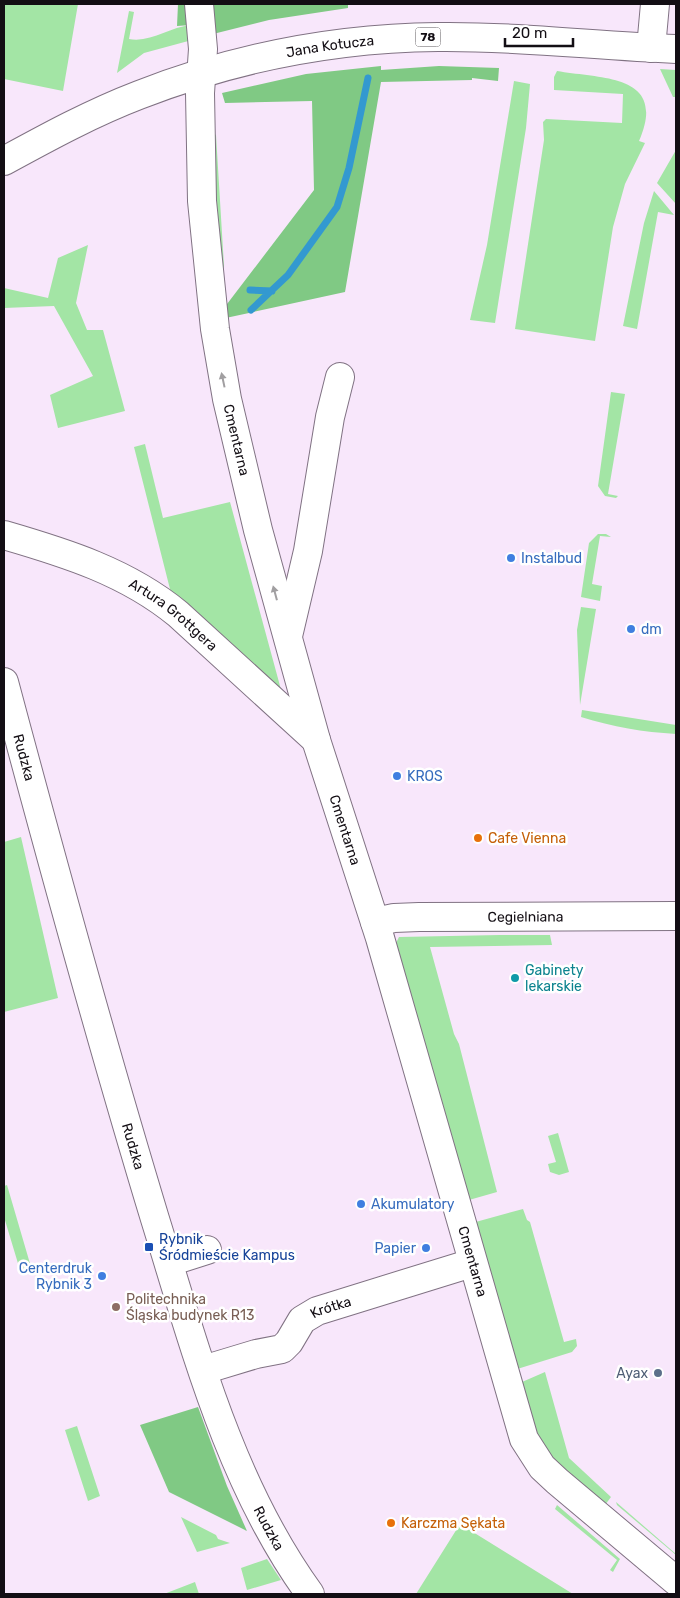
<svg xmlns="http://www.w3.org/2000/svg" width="680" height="1598" font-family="Rubik,sans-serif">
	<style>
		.green { fill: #a3e5a5 }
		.forest { fill: #80c984 }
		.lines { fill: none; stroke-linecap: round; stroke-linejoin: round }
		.stream { stroke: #3399d0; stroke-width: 7 }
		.minor-casing { stroke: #807283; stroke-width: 30 }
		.major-casing { stroke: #807283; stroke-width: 30 }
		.minor { stroke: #fff; stroke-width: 28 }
		.major { stroke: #fff; stroke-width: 28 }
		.oneway { fill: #a19fa1 }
		.shop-dot { fill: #3f7fe0; stroke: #fff; stroke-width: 2 }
		.food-dot { fill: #e8710a; stroke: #fff; stroke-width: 2 }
		.culture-dot { fill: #0f9aa8; stroke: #fff; stroke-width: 2 }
		.transit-dot { fill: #1a4fb4; stroke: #fff; stroke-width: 2 }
		.education-dot { fill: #8d6e63; stroke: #fff; stroke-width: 2 }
		.service-dot { fill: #5c6f8a; stroke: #fff; stroke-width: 2 }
		.labels { text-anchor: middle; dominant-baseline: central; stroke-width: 5; stroke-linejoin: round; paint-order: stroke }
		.shield { fill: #fff; stroke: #5a565a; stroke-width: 1 }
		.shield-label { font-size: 12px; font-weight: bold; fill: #130e14 }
		.street-label { font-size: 14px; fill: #130e14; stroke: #fff }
		.shop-label { font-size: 14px; fill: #366cbe; stroke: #fff; text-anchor: start }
		.food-label { font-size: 14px; fill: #c56008; stroke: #fff; text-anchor: start }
		.culture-label { font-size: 14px; fill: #0d838f; stroke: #fff; text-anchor: start }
		.transit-label { font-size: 14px; fill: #164399; stroke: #fff; text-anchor: start }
		.education-label { font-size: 14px; fill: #785e54; stroke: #fff; text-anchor: start }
		.service-label { font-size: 14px; fill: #4e5e75; stroke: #fff; text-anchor: end }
	</style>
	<rect width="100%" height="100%" fill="#f8e7fb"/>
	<!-- green -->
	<path class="green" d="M4,4h74l-15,87 -59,-12z
		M129,11l5,1 -5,27c22,4 40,-12 62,-14l1,15 -48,13 -27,20z
		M660,69l16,1v27h-3z
		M557,71c46,8 111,3 82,70l6,2 -20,41 -12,43 -18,114 -80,-12 29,-189 -1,-18 3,-3 76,4 1,-29 -69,-4v-13z
		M514,81l16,3 -4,44 -31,195 -25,-3 17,-75z
		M210,131l6,4 8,131 -2,9z
		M676,150v54l-19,-21z
		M654,191l20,24 -16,-3 -21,117 -14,-3 21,-103z
		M88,245l-12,58 11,27h16l22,81 -67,17 -8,-33 43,-19 -39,-70 -50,2v-20l44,10 10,-40z
		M611,392l14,2 -17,100 10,2 -2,2 -11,-2 -7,-10z
		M145,444l18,74 67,-16 56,206 -114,-111 -38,-150z
		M598,534h8l5,3 -11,-1 -8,48 10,2 -2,15 -19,-4 8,-54z
		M581,607l15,2 -16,96 -3,-75z
		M582,710l94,15v9c-33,-2 -63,-7 -95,-17z
		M21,837l37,161 -54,14v-170z
		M554,926v5l-151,1 2,-2z
		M500,935h50l2,10 -122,2 24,87 5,10 38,148 -28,8 -74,-255 4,-8z
		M558,1133l11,39 -10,3 -9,-3 -2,-8 8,-2 -8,-26z
		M7,1185l24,82 -11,3 -16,-53v-31z
		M523,1209l4,11 3,2 34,120 12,-3 1,7 -5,6 -58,18 -42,-147z
		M545,1372l24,86 42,39 -6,8 -63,-55 -23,-60 3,-8z
		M77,1426l23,70 -12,5 -23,-71z
		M616,1502l60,52v1l-59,-50z
		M557,1505l63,54 -7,13 -3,-2 7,-10 -62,-51z
		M181,1517l35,18 2,4 12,4 -33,9z
		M460,1524l113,70h-157z
		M267,1559l14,21 -34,10 -6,-22z
		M195,1582l4,12h-35z"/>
	<!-- forest -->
	<path class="forest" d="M178,4h14l-1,21 -14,1z
		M208,4h140v4l-79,12 -60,15z
		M381,66v4l58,-4 60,2 -1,13 -26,-3v2l-91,2 -36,210 -124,27 3,-11 90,-118 -2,-89 -87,2 -3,-10 84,-19z
		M198,1407l29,79 20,45 -78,-39 -29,-67z"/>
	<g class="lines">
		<!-- stream -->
		<path class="stream" d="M250,290l22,1
			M251,310l37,-35 49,-68 12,-39 19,-90"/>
		<defs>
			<g id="minor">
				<path id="s1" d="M199,4l4,45 -3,44 2,108 13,128 12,70 31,131 58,210 64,198 144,501 18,28 15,14 119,100"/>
				<path d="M651,48l4,-44"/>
				<path id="s2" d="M4,535c62,18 123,37 174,79l138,126"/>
				<path d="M288,636l20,-85 22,-134 10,-40"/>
				<path id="s3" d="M4,682c48,180 97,359 151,537 40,129 75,265 155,375"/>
				<path id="s4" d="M375,922l19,-4 25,-1 257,-1"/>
				<path d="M169,1262l38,-12"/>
				<path id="s5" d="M203,1370l53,-16 26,-5 7,-7 13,-22 15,-9 155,-48"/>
			</g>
			<g id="major">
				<path id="s6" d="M4,161c44,-24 88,-48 135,-66 95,-37 198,-57 299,-58 80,-1 159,9 238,12"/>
			</g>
		</defs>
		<!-- minor casing -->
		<use href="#minor" class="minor-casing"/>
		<!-- major casing -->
		<use href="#major" class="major-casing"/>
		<!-- minor -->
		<use href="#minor" class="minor"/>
		<!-- major -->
		<use href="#major" class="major"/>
	</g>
	<!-- one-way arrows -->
	<defs><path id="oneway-solid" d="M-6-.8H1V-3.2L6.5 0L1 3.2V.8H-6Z" transform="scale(1.25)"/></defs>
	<g class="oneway">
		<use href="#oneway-solid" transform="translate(223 380) rotate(-102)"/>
		<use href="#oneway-solid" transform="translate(275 593) rotate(-105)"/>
	</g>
	<!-- markers -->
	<g class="shop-dot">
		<circle cx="511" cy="558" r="5"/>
		<circle cx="631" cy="629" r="5"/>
		<circle cx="397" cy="776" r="5"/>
		<circle cx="361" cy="1204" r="5"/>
		<circle cx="426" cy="1248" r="5"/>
		<circle cx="102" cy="1276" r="5"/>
	</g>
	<g class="food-dot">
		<circle cx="478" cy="838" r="5"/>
		<circle cx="391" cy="1523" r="5"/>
	</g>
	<circle class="culture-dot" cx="515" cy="978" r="5"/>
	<rect class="transit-dot" x="144" y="1242" width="10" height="10" rx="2.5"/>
	<circle class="education-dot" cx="116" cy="1307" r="5"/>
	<circle class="service-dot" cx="658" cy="1373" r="5"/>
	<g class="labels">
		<!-- shield labels -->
		<rect class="shield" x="415.5" y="27.5" width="25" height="19" rx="4"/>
		<g class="shield-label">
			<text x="428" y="37">78</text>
		</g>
		<!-- street labels -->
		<g class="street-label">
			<text stroke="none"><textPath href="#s6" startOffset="348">Jana Kotucza</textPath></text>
			<text stroke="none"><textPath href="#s1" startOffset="439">Cmentarna</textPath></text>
			<text stroke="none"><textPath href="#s2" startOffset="189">Artura Grottgera</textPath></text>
			<text stroke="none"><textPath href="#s3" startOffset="78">Rudzka</textPath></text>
			<text stroke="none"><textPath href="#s1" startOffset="844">Cmentarna</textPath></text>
			<text stroke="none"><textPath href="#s4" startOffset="151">Cegielniana</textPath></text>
			<text stroke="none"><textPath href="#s3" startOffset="482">Rudzka</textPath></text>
			<text stroke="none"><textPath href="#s1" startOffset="1294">Cmentarna</textPath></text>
			<text stroke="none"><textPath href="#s5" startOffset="149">Krótka</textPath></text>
			<text stroke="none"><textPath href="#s3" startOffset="888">Rudzka</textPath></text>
		</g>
		<!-- shop labels -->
		<g class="shop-label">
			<text x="521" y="558">Instalbud</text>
			<text x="641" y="629">dm</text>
			<text x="407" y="776">KROS</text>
			<text x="371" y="1204">Akumulatory</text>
			<text x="416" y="1248" text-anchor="end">Papier</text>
			<text x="92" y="1268" text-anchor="end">Centerdruk<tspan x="92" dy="16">Rybnik 3</tspan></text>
		</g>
		<!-- food labels -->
		<g class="food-label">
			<text x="488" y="838">Cafe Vienna</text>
			<text x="401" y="1523">Karczma Sękata</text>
		</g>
		<!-- culture labels -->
		<g class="culture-label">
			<text x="525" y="970">Gabinety<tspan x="525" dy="16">lekarskie</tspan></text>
		</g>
		<!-- transit labels -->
		<g class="transit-label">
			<text x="159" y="1239">Rybnik<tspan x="159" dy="16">Śródmieście Kampus</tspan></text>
		</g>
		<!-- education labels -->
		<g class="education-label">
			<text x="126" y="1299">Politechnika<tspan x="126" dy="16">Śląska budynek R13</tspan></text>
		</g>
		<!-- service labels -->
		<g class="service-label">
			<text x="648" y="1373">Ayax</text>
		</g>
	</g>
	<!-- border -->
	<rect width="680" height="1598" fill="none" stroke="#130e14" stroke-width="10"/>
	<!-- scale -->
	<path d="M505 38v8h68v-8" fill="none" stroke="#130e14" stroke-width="2.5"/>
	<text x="512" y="38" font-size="15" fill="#130e14" stroke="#ffffff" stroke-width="4" paint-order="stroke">20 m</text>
</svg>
